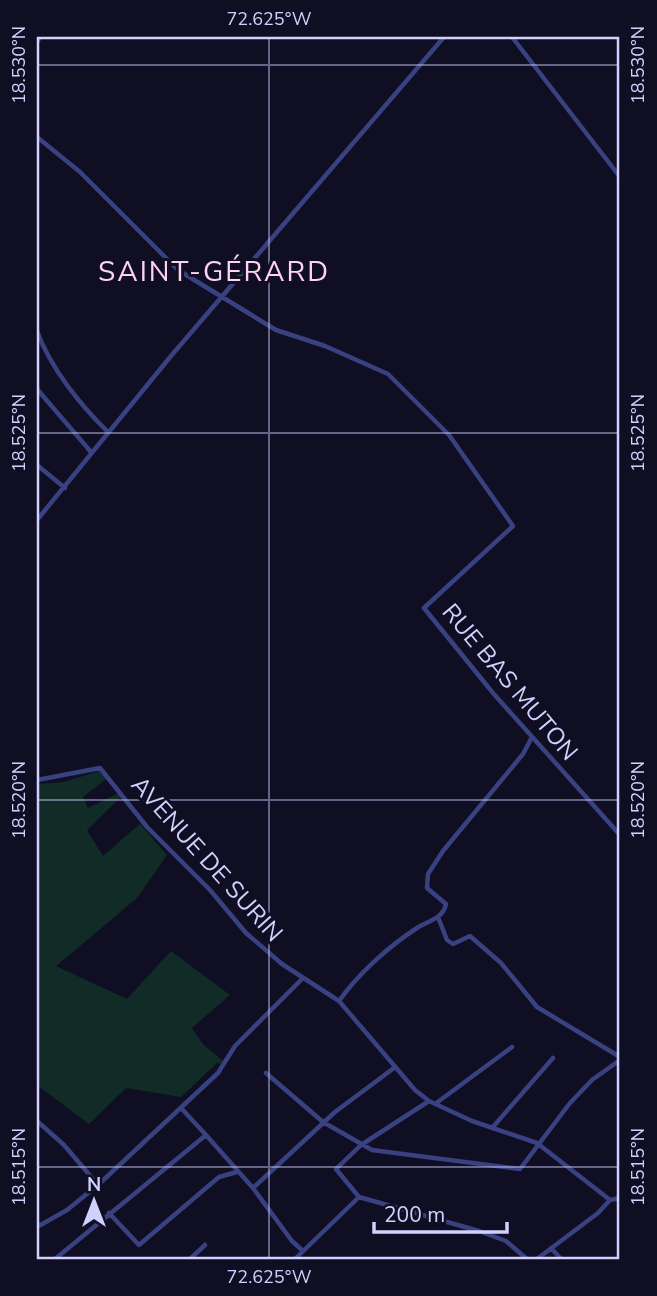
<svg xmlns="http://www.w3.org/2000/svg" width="657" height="1296" font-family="'Nunito Sans',sans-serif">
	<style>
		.green { fill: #112c27 }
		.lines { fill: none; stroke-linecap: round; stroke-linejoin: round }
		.minor { stroke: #3a4180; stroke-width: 4.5 }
		.ticks { fill: none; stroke: #d0d1fe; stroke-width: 2; stroke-opacity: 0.45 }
		.labels { text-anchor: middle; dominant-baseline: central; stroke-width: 6; stroke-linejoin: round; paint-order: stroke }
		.street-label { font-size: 24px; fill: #d0d1fe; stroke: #0f0e22 }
		.quarter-label { font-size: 28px; letter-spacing: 2px; fill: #fed2f4; stroke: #0f0e22 }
		.neatline { fill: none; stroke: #d0d1fe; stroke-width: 2.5 }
		.ticks-label { font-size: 18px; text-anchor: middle; fill: #d0d1fe }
	</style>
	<rect width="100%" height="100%" fill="#0f0e22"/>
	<!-- green -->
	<path class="green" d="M99,771l7,8 -23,18 5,11 31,-15 2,4 -34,33 16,26 37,-32 27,31 -30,43 -81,68 71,33 44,-48 59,44 -38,33 11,16 20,17 -2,3 -4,-1 -36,34 -55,-9 -37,36 -52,-39v-301l27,-2z"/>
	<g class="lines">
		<!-- minor -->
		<path class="minor" d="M512,37l108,140
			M37,42l3,-5
			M37,137l43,35 98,98 98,60 49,16 63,28 61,61 64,91 -89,82 69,85 127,142
			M37,331c13,36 43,74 71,101
			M37,389l54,63
			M37,465l28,23
			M37,520l134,-164 273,-319
			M37,780l63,-12 47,59 63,63 36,43 36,31 57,37 76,89 14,11 43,20 65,22 73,57
			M438,917l9,23 6,4 17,-8 31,27 36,44 83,50
			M339,1001c19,-27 50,-55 78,-73 11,-7 26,-9 29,-24l-19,-16 1,-14 15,-23 80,-97 9,-17
			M266,1073l57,49 49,28 148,19 50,-66 22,-23 28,-20
			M429,1101l-68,44 -25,24 23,28 120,34 27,10 21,18
			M435,1104l77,-57
			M181,1108l25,27
			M37,1121l27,24 34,40
			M492,1128l61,-70
			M253,1188l82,-76 59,-44
			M610,1200l10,-2
			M109,1213l30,32 80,-68 18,-5
			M37,1227l30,-17 31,-25 120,-112 17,-27 67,-67
			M551,1248l10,11
			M55,1259l151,-124 47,53 39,53 11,10
			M190,1259l15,-14
			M295,1259l64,-62
			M537,1259l61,-46 12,-13"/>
	</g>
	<!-- ticks -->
	<path class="ticks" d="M269,37v1222M620,37v1222M37,65h583M37,433h583M37,800h583M37,1167h583"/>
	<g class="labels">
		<!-- street labels -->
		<g class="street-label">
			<text transform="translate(510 682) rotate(50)">RUE BAS MUTON</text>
			<text transform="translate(207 859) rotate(48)">AVENUE DE SURIN</text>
		</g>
		<!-- quarter labels -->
		<g class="quarter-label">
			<text x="214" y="272">SAINT-GÉRARD</text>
		</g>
	</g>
	<!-- border -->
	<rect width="657" height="1296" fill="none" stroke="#0f0e22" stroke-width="77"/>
	<!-- north arrow -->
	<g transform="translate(94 1201)" stroke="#0f0e22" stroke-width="5" paint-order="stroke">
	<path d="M0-5L12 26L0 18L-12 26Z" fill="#d0d1fe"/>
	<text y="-10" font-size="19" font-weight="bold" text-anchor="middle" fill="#d0d1fe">N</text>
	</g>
	<!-- scale -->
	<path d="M374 1222v10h133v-10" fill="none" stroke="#d0d1fe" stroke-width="3.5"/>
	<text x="384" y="1222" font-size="21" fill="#d0d1fe" stroke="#0f0e22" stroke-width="5" paint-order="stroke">200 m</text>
	<rect x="38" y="38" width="580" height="1220" class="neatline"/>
	<g class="ticks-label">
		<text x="269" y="25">72.625°W</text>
		<text transform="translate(19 65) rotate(-90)" y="6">18.530°N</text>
		<text transform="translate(638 65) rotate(-90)" y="6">18.530°N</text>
		<text transform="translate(19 433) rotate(-90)" y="6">18.525°N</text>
		<text transform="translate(638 433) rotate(-90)" y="6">18.525°N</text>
		<text transform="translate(19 800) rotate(-90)" y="6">18.520°N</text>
		<text transform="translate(638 800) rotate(-90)" y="6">18.520°N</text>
		<text transform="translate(19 1167) rotate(-90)" y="6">18.515°N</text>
		<text transform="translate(638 1167) rotate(-90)" y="6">18.515°N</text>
		<text x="269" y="1283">72.625°W</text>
	</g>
</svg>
